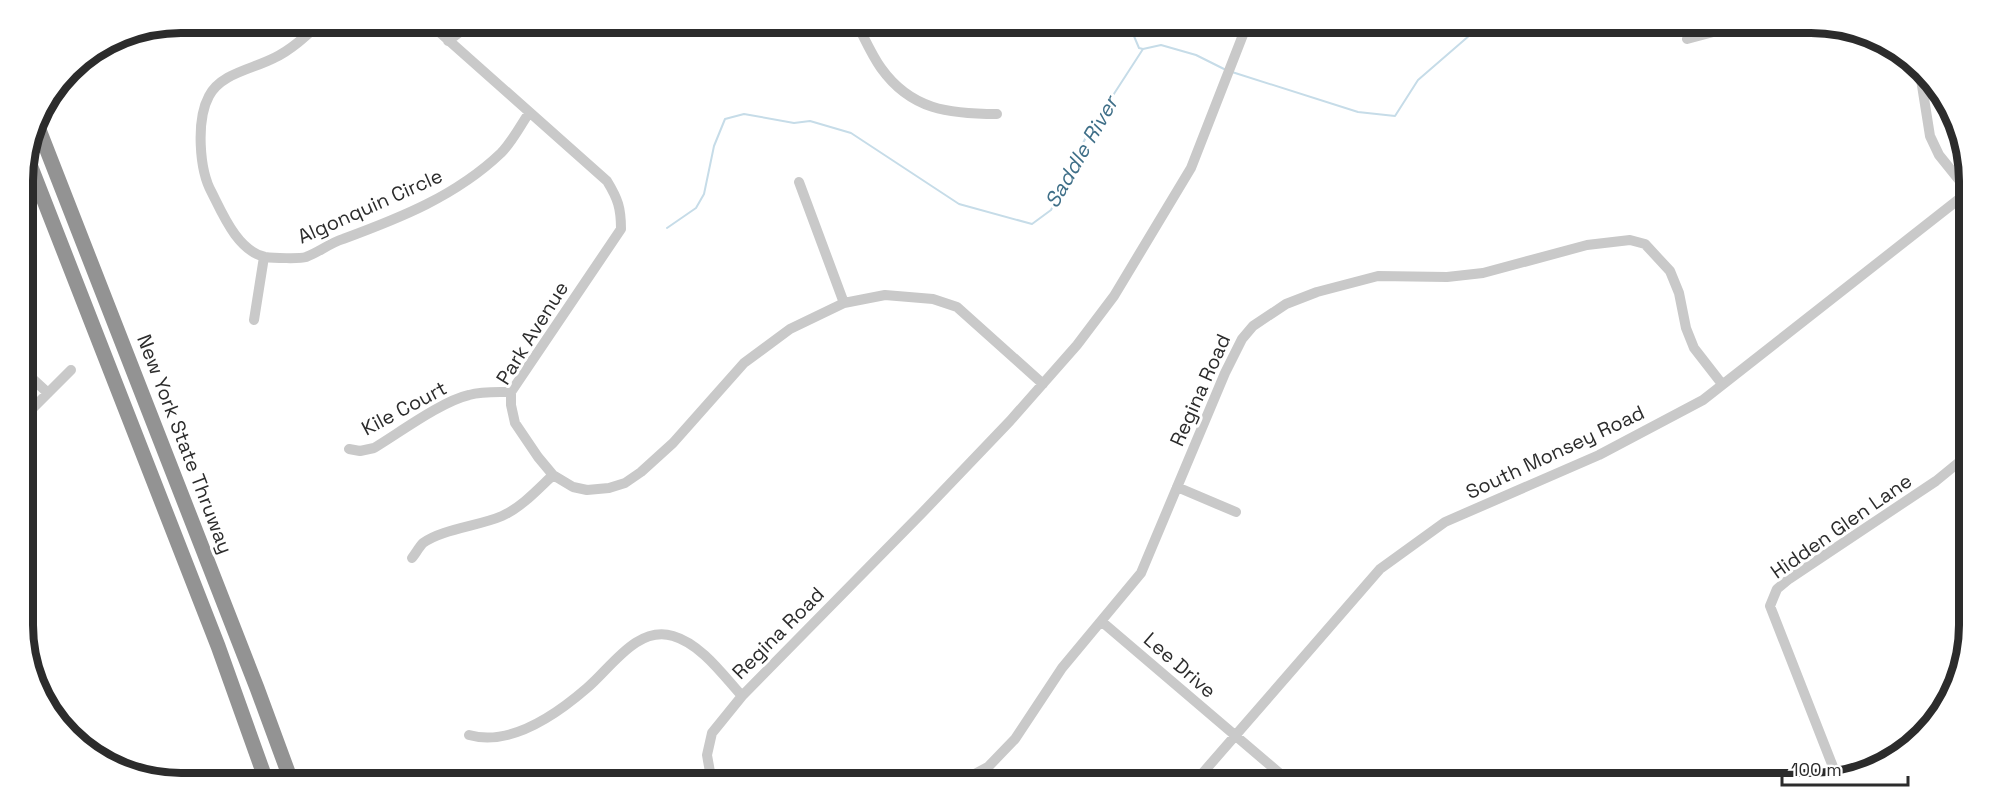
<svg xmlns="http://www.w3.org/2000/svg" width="1992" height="806" font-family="'Space Grotesk',sans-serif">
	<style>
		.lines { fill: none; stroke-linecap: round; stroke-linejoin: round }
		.stream { stroke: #c6dce8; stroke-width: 2 }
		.minor { stroke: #c9c9c9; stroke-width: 10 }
		.highway { stroke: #939393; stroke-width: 15 }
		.labels { text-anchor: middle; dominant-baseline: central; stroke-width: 6; stroke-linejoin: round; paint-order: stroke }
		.street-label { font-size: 20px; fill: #2c2c2c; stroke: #fff }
		.water-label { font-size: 21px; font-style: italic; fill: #3f6f88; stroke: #fff }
		.rim { fill: none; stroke: #2c2c2c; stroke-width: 8 }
	</style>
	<rect width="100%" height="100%" fill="#fff"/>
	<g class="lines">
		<!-- stream -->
		<path class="stream" d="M1128,22l11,26 4,1
			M1232,72l126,40 37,4 23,-36 67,-58
			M667,228l29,-20 8,-14 10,-48 11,-27 19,-5 50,9 16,-2 41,12 108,71 73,20 19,-14 35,-73 57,-88 18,-4 35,10 30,15"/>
		<!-- minor -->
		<path class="minor" d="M321,22c-15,14 -30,28 -47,36 -21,11 -53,15 -65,38 -13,24 -10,74 3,97 11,22 26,58 53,64 8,1 35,2 41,0 13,-5 24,-14 37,-18 57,-21 113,-43 158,-86 11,-11 19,-27 28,-40
			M428,22l179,159c11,18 14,27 14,48l-110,163v13l4,18 23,34 15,18 20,12 14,3 22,-2 16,-5 16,-11 32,-29 71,-80 46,-34 54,-26 41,-8 48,4 24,8 86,77
			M856,22c8,15 15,32 25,46 30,42 68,46 116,46
			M1687,39l64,-17
			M448,41l25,-19
			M1920,73l10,63 9,19 29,36
			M799,182l45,121
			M254,320l10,-63
			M24,371l24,22
			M24,417l47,-47
			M349,449l11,2 14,-3c25,-15 68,-47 95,-53 14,-4 28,-3 42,-3
			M1177,487l59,25
			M412,558c4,-5 7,-11 11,-15 19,-14 56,-17 79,-27 20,-9 36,-27 51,-41
			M1101,621l190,162
			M469,735c42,12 88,-21 118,-47 24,-20 50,-63 86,-52 28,8 50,39 69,60
			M1837,777l-67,-171 7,-17 12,-10 147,-98 33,-27
			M716,783l-6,-11 -3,-17 5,-22 30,-37 180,-183 88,-92 67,-76 37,-49 77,-128 57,-146
			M958,783l30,-16 27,-28 47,-71 79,-95 84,-200 17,-34 11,-13 33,-22 31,-12 61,-16 69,1 36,-4 104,-28 43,-5 15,4 25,27 9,22 7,35 8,20 28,36
			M1194,783l186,-214 65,-47 154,-67 104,-55 265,-208
			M1583,783l25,-4 35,4"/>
		<!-- highway -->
		<path class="highway" d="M36,122l221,566 35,95
			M27,157l191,489 49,137"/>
	</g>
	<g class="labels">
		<!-- street labels -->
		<g class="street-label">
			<text transform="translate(370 206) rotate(-24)">Algonquin Circle</text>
			<text transform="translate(532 333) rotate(-58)">Park Avenue</text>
			<text transform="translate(1200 390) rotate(-66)">Regina Road</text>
			<text transform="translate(404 408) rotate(-28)">Kile Court</text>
			<text transform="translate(185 444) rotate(69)">New York State Thruway</text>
			<text transform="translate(1555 452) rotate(-25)">South Monsey Road</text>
			<text transform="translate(1841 526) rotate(-35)">Hidden Glen Lane</text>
			<text transform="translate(778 633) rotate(-45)">Regina Road</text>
			<text transform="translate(1180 665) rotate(41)">Lee Drive</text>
		</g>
		<!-- water labels -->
		<g class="water-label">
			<text transform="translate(1081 152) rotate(-60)">Saddle River</text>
		</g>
	</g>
	<!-- crop -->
	<path d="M0 0H1992V806H0ZM181 33H1811A148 148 0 0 1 1959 181V625A148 148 0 0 1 1811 773H181A148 148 0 0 1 33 625V181A148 148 0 0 1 181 33Z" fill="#fff" fill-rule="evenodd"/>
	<path class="rim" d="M181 33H1811A148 148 0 0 1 1959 181V625A148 148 0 0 1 1811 773H181A148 148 0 0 1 33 625V181A148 148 0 0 1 181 33Z"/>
	<!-- scale -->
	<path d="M1782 776v9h126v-9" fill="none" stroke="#2c2c2c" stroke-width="3"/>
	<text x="1791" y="776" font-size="18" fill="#2c2c2c" stroke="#ffffff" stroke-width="4.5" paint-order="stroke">100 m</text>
</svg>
